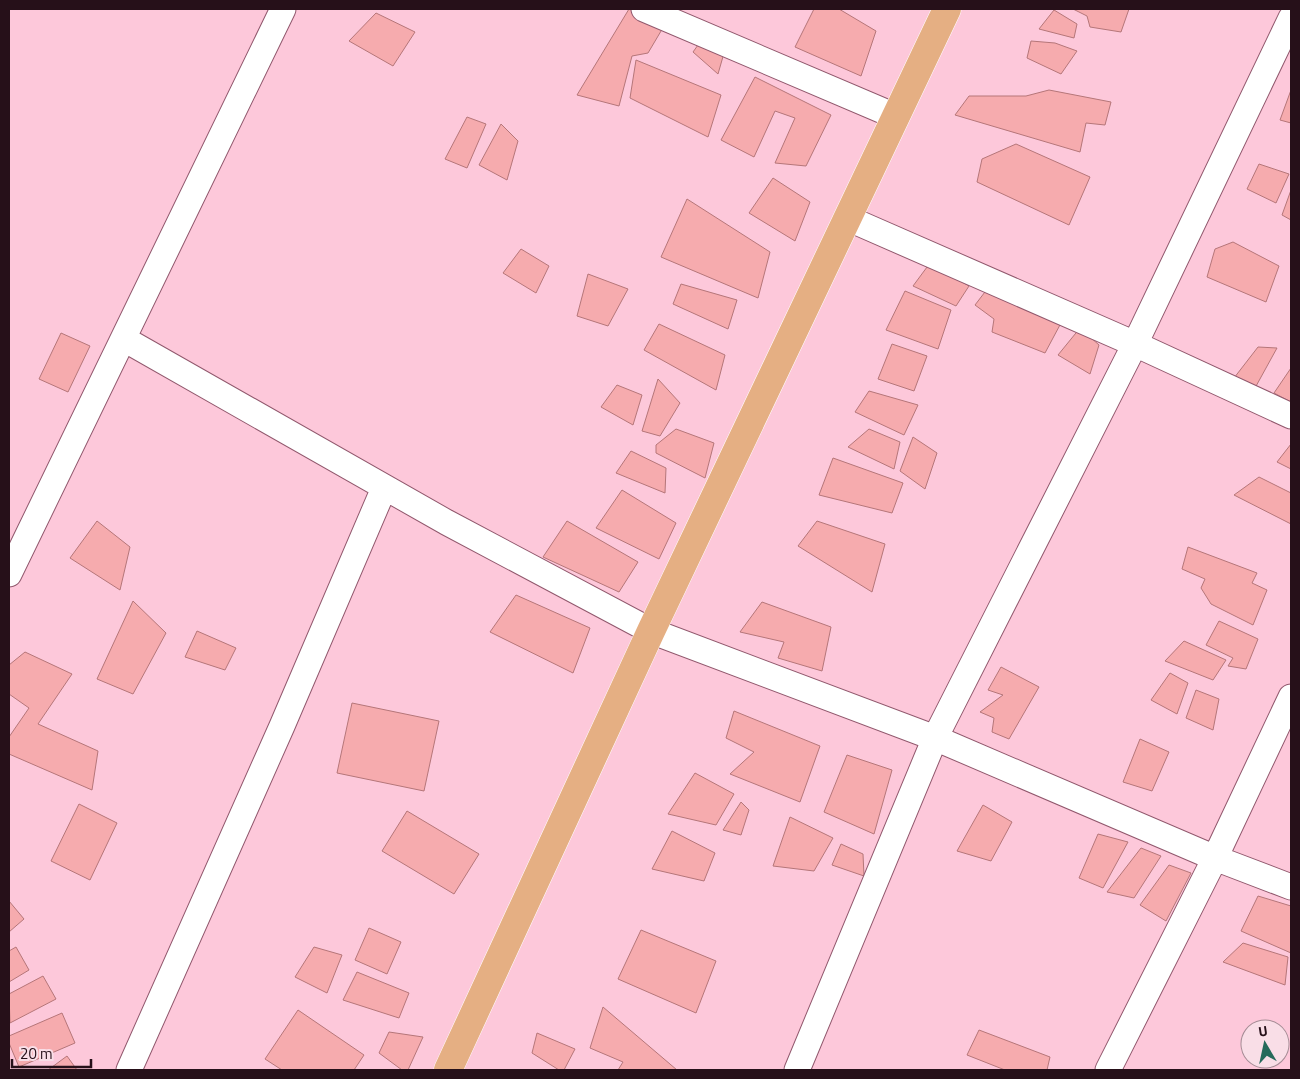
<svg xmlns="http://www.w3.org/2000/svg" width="1300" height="1079" font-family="'Titillium Web',sans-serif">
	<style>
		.building { fill: #f6abae; stroke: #b57679 }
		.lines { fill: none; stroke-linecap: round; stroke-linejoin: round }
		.minor-casing { stroke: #91586d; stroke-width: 27 }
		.major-casing { stroke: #fff; stroke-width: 29 }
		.minor { stroke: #fff; stroke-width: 25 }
		.major { stroke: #e5af83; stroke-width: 28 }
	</style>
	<rect width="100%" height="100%" fill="#fdc8da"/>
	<!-- building -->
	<path class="building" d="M629,9l35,17 -16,27 -16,3 -13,50 -42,-11z
		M814,9h25l37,22 -15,45 -66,-29z
		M1073,9h56l-8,23 -31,-5 -3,-11z
		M1054,10l23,14 -3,14 -35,-9z
		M376,13l39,19 -22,34 -44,-25z
		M1031,41l24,2 22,8 -16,23 -34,-16z
		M698,45l26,8 -6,21 -25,-22z
		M636,60l85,35 -13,42 -78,-39z
		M755,77l76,38 -25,51 -31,-3 20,-45 -20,-7 -21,46 -33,-17z
		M1049,90l62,12 -6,23 -19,-2 -6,29 -125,-37 14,-19h57z
		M1291,90v33l-11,-3z
		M467,117l19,7 -19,44 -22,-9z
		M501,124l17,17 -11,39 -28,-15z
		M1016,144l74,33 -21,48 -92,-43 5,-23z
		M1259,164l30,10 -13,29 -29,-14z
		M773,178l37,24 -15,39 -46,-28z
		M1291,190v30l-9,-5z
		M687,199l83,53 -12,46 -97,-41z
		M1233,242l46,24 -13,36 -59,-25 8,-28z
		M521,249l28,17 -13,27 -33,-20z
		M930,263l39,23 -13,20 -43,-20z
		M588,274l40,15 -20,37 -31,-10z
		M681,284l56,16 -9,29 -55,-25z
		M988,288l73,35 -16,30 -53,-21 2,-13 -19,-14z
		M905,291l46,19 -13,39 -52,-19z
		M659,324l66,31 -9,35 -72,-40z
		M1080,328l19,17 -9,29 -32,-19z
		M61,333l29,13 -22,46 -29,-13z
		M892,344l35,12 -13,35 -36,-12z
		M1258,347l19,1 -22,40 -21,-10z
		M1291,368v34l-17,-9z
		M658,379l22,24 -20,33 -18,-5z
		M617,385l25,10 -9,30 -32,-18z
		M869,391l49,14 -14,30 -49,-23z
		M676,429l38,14 -9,35 -49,-25v-8z
		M869,429l31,13 -6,27 -46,-22z
		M913,437l24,16 -12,36 -25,-18z
		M1291,444v25l-14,-7z
		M631,451l35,17 -1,25 -49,-20z
		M833,458l70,25 -11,30 -73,-18z
		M1259,477l32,16v31l-57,-29z
		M622,490l54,33 -17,36 -63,-31z
		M97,521l33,26 -10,43 -50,-32z
		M567,521l71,41 -19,30 -76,-35z
		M817,521l68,23 -13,48 -74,-46z
		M1188,547l69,26 -5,10 15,7 -14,35 -42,-21 -10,-16 4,-9 -23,-10z
		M516,595l74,33 -17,45 -83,-41z
		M133,601l33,32 -33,61 -36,-15z
		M762,602l69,25 -9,44 -44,-13 6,-16 -44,-10z
		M1219,621l39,18 -12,30 -18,-3 5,-8 -27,-13z
		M197,631l39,17 -11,22 -40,-13z
		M1184,641l42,19 -13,20 -48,-19z
		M25,652l47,22 -34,50 60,27 -6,39 -83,-36v-17l20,-29 -20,-14v-29z
		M1001,667l38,20 -30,52 -17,-7 2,-14 -14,-6 23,-17 -15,-5z
		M1170,673l18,10 -11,31 -26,-14z
		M1196,690l23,9 -6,31 -27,-12z
		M352,703l87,18 -15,70 -87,-18z
		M734,711l86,35 -20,56 -70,-28 24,-22 -28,-14z
		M1140,739l29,13 -17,39 -29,-9z
		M847,755l45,15 -18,64 -50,-22z
		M695,773l39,21 -18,31 -48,-11z
		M741,802l8,8 -8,25 -18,-5z
		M79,804l38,19 -27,57 -39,-19z
		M983,805l29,17 -21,39 -34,-10z
		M407,811l72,43 -25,40 -72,-43z
		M790,817l43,21 -19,33 -41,-5z
		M672,831l43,22 -11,28 -52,-12z
		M1098,834l30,8 -25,46 -24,-10z
		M841,844l22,10 1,22 -32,-11z
		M1141,848l20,8 -27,42 -27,-6z
		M1169,865l22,8 -25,48 -26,-16z
		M1258,896l33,10v47l-50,-22z
		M9,901l15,18 -15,13z
		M369,928l32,14 -14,32 -32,-14z
		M641,930l75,31 -20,52 -78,-34z
		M1243,943l45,14 -3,28 -62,-23z
		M16,947l13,23 -20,12v-31z
		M314,947l28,8 -15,38 -32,-16z
		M357,972l52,21 -10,25 -56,-18z
		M43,976l13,23 -46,24 -1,-29z
		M603,1007l74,63h-59l5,-8 -33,-14z
		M298,1010l66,45 -10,15h-72l-17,-11z
		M62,1013l13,30 -56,24 -10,-24v-7z
		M979,1030l71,27 -3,13h-42l-38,-15z
		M389,1032l34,5 -15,33h-6l-23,-17z
		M537,1033l38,16 -11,21h-5l-27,-17z
		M67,1056l10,14h-29z"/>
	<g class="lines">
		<defs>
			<path id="minor" d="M644,9l251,107
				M847,218l288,126 156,72
				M124,339l322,183 205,109 284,107 280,120 76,29
				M9,574l274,-565
				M129,1070l153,-344 102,-238
				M797,1070l138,-332 200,-394 156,-326
				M1108,1070l107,-212 76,-161"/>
			<path id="major" d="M448,1070l203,-439 296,-622"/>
		</defs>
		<!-- minor casing -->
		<use href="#minor" class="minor-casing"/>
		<!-- major casing -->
		<use href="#major" class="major-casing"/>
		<!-- minor -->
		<use href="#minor" class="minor"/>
		<!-- major -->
		<use href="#major" class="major"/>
	</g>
	<!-- border -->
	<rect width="1300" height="1079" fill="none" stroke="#261019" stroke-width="20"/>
	<!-- north arrow -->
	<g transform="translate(1265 1044) rotate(351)"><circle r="24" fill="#f9dee7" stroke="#a58c95"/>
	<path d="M0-4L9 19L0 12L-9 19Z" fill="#266a5b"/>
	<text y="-8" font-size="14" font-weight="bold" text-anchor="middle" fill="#261019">U</text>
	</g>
	<!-- scale -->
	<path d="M12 1059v8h79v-8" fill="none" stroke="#261019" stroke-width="2.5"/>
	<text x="20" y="1059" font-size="15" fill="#261019" stroke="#f9dee7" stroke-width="4" paint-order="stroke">20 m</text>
</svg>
